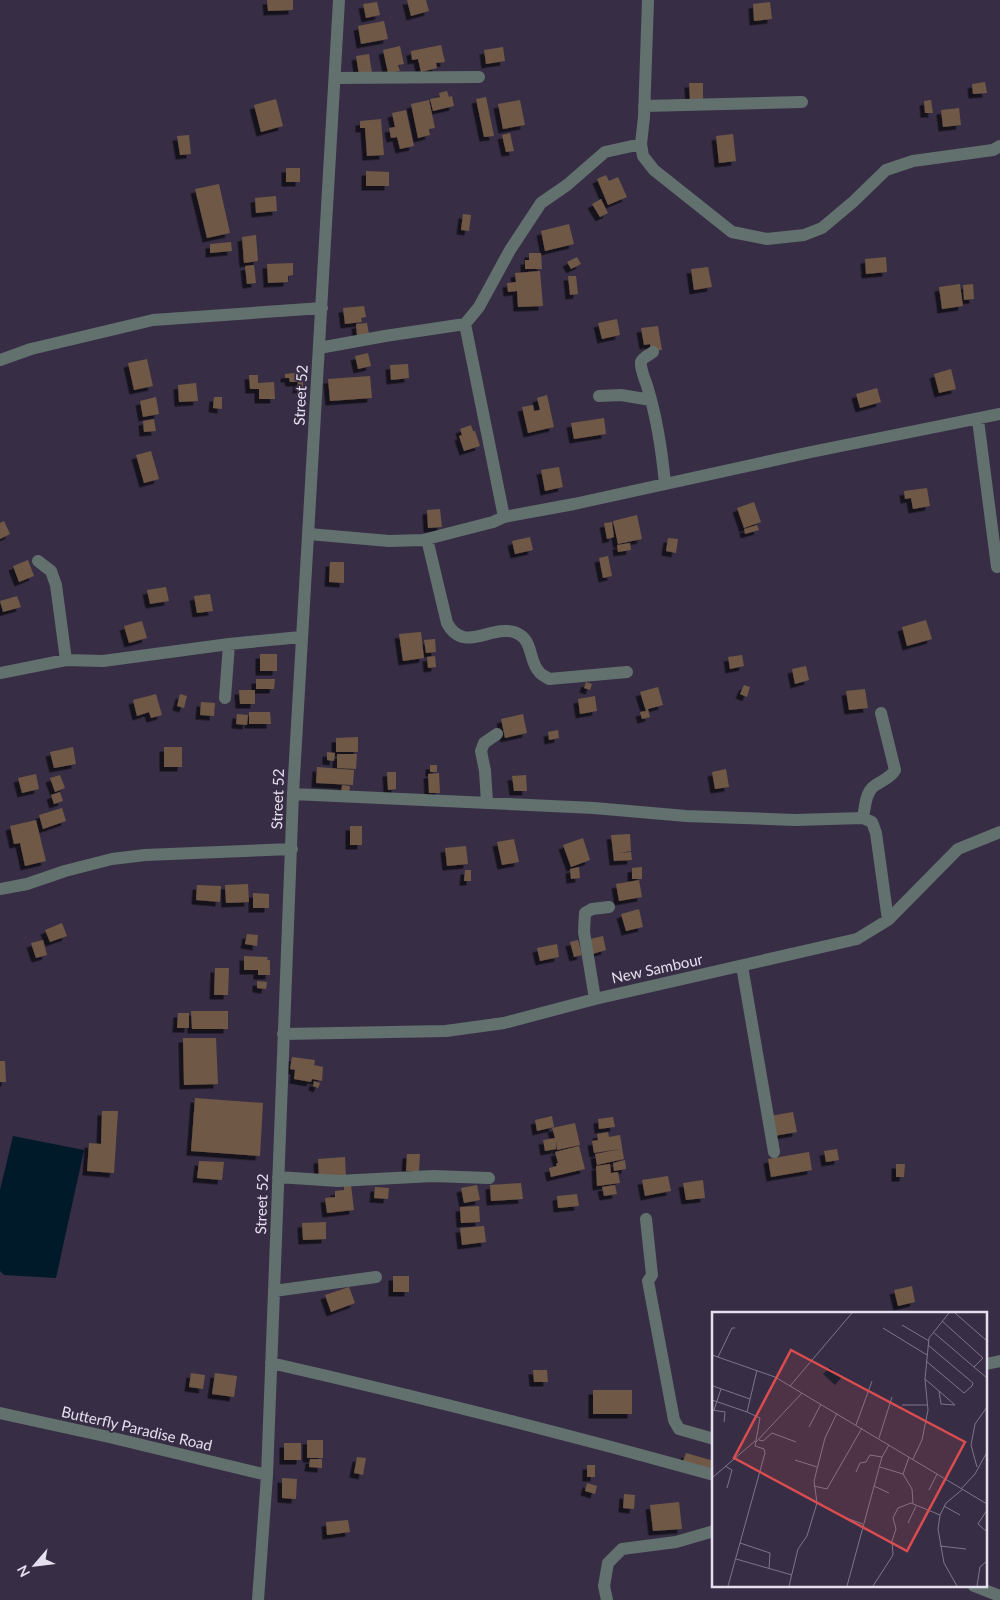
<svg xmlns="http://www.w3.org/2000/svg" width="1000" height="1600" font-family="Lato,sans-serif">
	<style>
		.water { fill: #001a2a }
		.building { fill: #705846; filter: url(#shadow) }
		.lines { fill: none; stroke-linecap: round; stroke-linejoin: round }
		.minor { stroke: #62716e; stroke-width: 12 }
		.labels { text-anchor: middle; dominant-baseline: central; stroke-width: 4; stroke-linejoin: round; paint-order: stroke }
		.street-label { font-size: 15px; fill: #e5e0ef; stroke: #372e45 }
		.inset-road { fill: none; stroke: #7d7589; stroke-width: 1 }
		.view { fill: #d94d50; fill-opacity: 0.15; stroke: #d94d50; stroke-width: 2.5 }
		.inset-edge { fill: none; stroke: #e5e0ef; stroke-width: 2.5 }
	</style>
	<defs>
		<filter id="shadow"><feDropShadow dx="-4.5" dy="4.5" stdDeviation="0" flood-color="#0009"/></filter>
	</defs>
	<rect width="100%" height="100%" fill="#372e45"/>
	<!-- water -->
	<path class="water" d="M13,1136l71,14 -28,128 -52,-3 -4,-4v-81z"/>
	<!-- building -->
	<path class="building" d="M267,0h26v10l-25,1z
		M407,0h19l3,11 -18,5z
		M377,2l3,13 -14,3 -3,-14z
		M770,2l2,17 -18,2 -1,-17z
		M384,21l4,18 -27,5 -3,-18z
		M441,45l4,17 -9,1 1,5 -16,4 -3,-13 -6,1 -1,-9z
		M400,46l4,18 -6,1 2,6 -12,2 -5,-23z
		M503,47l2,14 -19,3 -2,-14z
		M369,54l3,19 -13,2 -3,-19z
		M985,82l2,11 -14,1 -1,-10z
		M689,83h14v17h-13z
		M447,91l2,6 3,-1 2,10 -21,5 -3,-12 10,-2 -1,-4z
		M486,97l8,39 -10,1 -8,-38z
		M276,99l7,27 -22,6 -7,-27z
		M429,100l6,28 -6,1 1,6 -12,3 -7,-34z
		M520,100l5,25 -22,4 -5,-25z
		M931,100l2,13h-8l-1,-12z
		M959,108l2,17 -18,2 -2,-17z
		M406,110l8,36 -14,3 -3,-12 -6,1 -2,-10 6,-1 -3,-14z
		M381,119l3,36 -17,1 -2,-28h-5v-7z
		M510,133l4,18 -8,1 -4,-17z
		M733,134l3,27 -17,2 -3,-27z
		M189,135l2,19 -11,1 -3,-19z
		M286,168h14v14h-14z
		M366,171l23,1v14h-23z
		M606,175l3,6 9,-4 9,20 -19,8 -11,-26z
		M219,184l11,49 -23,5 -12,-49z
		M276,196l1,15 -21,2 -1,-15z
		M601,199l7,14 -8,4 -8,-13z
		M463,214l8,1 -2,16 -8,-1z
		M569,224l5,20 -29,7 -4,-20z
		M256,235l2,26 -14,2 -2,-26z
		M231,242l1,9 -22,2v-9z
		M529,253h12l1,16h-17v-9h4z
		M577,257l4,7 -10,5 -4,-7z
		M886,257l1,15 -21,2 -1,-15z
		M293,263v12l-5,1v6l-20,1 -1,-19z
		M254,265l2,18 -9,1 -2,-18z
		M708,267l4,20 -18,3 -3,-21z
		M540,271l3,35 -25,1 -1,-16 -9,1 -1,-9 9,-1 -1,-9z
		M568,276h8l2,18 -8,1z
		M960,284l3,22 -21,3 -3,-22z
		M973,284l1,15 -10,1 -1,-15z
		M364,306l2,11 -5,1 1,4 -17,2 -2,-16z
		M617,319l3,16 -18,4 -4,-16z
		M367,323l2,11 -12,1 -1,-11z
		M658,326l4,24 -11,1 -1,-7 -6,1 -3,-17z
		M368,353l3,13 -13,3 -3,-13z
		M147,359l6,27 -19,4 -6,-27z
		M408,364l1,14 -18,2 -1,-15z
		M951,369l5,20 -17,4 -5,-19z
		M303,372v16l-6,1 1,-7h-8l-1,-4h-4v-4z
		M249,375h9v8l16,-1 1,17h-16v-10h-9z
		M370,376l2,22 -42,3 -2,-22z
		M196,383l2,18 -19,1 -1,-17z
		M877,388l4,14 -21,6 -4,-14z
		M547,395l7,32 -26,6 -6,-26 11,-2 1,6 6,-1 -3,-12z
		M156,397l3,17 -16,3 -3,-16z
		M214,397h8v12l-9,-1z
		M604,418l2,16 -32,5 -3,-16z
		M154,419l2,12 -12,1 -1,-11z
		M471,425l2,6h2l5,15 -16,5 -5,-15 3,-1 -2,-6z
		M151,451l8,28 -15,4 -8,-28z
		M559,467l4,20 -18,4 -4,-21z
		M927,488l3,18 -17,3 -2,-11 -6,1 -1,-8z
		M754,502l7,20 -17,6 -7,-20z
		M440,509l2,18 -14,1 -1,-18z
		M637,515l5,24 -24,5 -5,-23z
		M4,521l6,13 -10,5v-16z
		M612,522l2,15 -7,2 -3,-16z
		M757,525l2,5 -14,4 -1,-5z
		M530,537l3,13 -18,4 -3,-13z
		M668,538l10,1 -2,14 -10,-2z
		M630,543l1,7 -13,2 -1,-7z
		M608,556l4,20 -9,2 -4,-20z
		M28,560l6,16 -15,6 -6,-16z
		M330,562h14v21l-15,-1z
		M166,587l3,14 -19,3 -3,-14z
		M210,594l3,17 -16,2 -3,-17z
		M17,596l4,11 -18,5 -3,-11z
		M926,620l6,19 -25,7 -5,-19z
		M142,621l5,17 -18,5 -5,-17z
		M421,632l3,26 -21,3 -4,-27z
		M435,639l1,13 -10,1 -2,-13z
		M260,654h17v17h-17z
		M742,655l2,11 -14,3 -2,-12z
		M435,656l1,11 -8,1 -1,-11z
		M806,666l3,14 -14,4 -3,-15z
		M256,679h19l-1,10h-18z
		M586,682l6,2 -2,6 -6,-2z
		M744,685l6,2 -3,10 -7,-3z
		M658,687l5,18 -15,4 2,8 -8,2 -2,-7 6,-1 -6,-19z
		M865,689l3,19 -19,2 -3,-19z
		M239,690h16v14h-15z
		M156,694l6,21 -11,3 -2,-6 -12,4 -4,-16z
		M180,694l7,2 -3,12 -7,-2z
		M595,696l2,15 -17,3 -2,-15z
		M201,702l14,1 -1,13 -14,-1z
		M249,712h21l1,12h-22z
		M237,714l11,1 -1,10 -11,-1z
		M523,714l4,19 -22,5 -4,-19z
		M558,730l1,8 -10,2 -1,-8z
		M358,737v15h-22v-14z
		M73,747l3,17 -22,4 -4,-16z
		M164,747h18v20h-18z
		M327,752l8,1 -1,8 -7,-1z
		M337,754h20l-1,15 -19,-1z
		M430,765h7v7h-7z
		M317,767l37,3 -1,15 -37,-2z
		M726,769l3,18 -14,2 -3,-17z
		M387,772h9v17l-8,1z
		M439,773l1,20h-11l-1,-19z
		M36,774l3,15 -17,4 -4,-15z
		M60,775l5,13 -10,4 -5,-14z
		M526,775l1,16h-13l-2,-15z
		M342,785l8,1 -1,9 -8,-1z
		M60,792l3,9 -9,3 -3,-9z
		M62,808l4,13 -23,8 -4,-14z
		M36,820l10,41 -21,5 -5,-23 -6,1 -4,-18z
		M350,826h12v19h-12z
		M630,834l1,17 -12,2 12,-1 1,8 -18,1 -3,-26z
		M583,838l7,22 -19,7 -8,-22z
		M514,839l5,23 -17,3 -5,-23z
		M466,846l2,18 -21,2 -2,-18z
		M579,867l1,11 -9,1 -1,-10z
		M642,867v12h-10v-11z
		M465,870h6v11h-7z
		M639,880l3,17 -23,4 -3,-17z
		M248,884l1,18 -23,1 -1,-18z
		M197,885l24,1 -1,16 -24,-2z
		M253,893l16,1v14h-16z
		M639,909l4,18 -17,4 -5,-17z
		M62,923l5,13 -17,6 -5,-12z
		M247,934l11,1 -1,11 -12,-2z
		M603,936l3,14 -17,5 -3,-15z
		M43,940l4,15 -11,3 -5,-15z
		M578,940l4,15 -8,2 -4,-15z
		M557,944l2,13 -19,4 -3,-13z
		M244,956l24,1 -1,3h3v15h-12v-5h-14z
		M215,968h14l-1,27h-14z
		M257,981l10,1 -1,7 -9,-1z
		M191,1011h37v18h-36z
		M178,1013h11v15h-12z
		M183,1038h33l2,46 -34,1z
		M292,1057l23,3 -1,5 9,2 -1,14 -10,-2 -1,3 -17,-3 1,-9 -5,-1z
		M0,1061h5l1,21h-6z
		M314,1081l6,2 -2,5 -5,-2z
		M195,1098l68,5 -3,53 -69,-5z
		M102,1111h16l-4,62 -27,-2 2,-28 12,1z
		M793,1112l4,20 -23,4 -4,-20z
		M552,1116l2,11 -17,4 -2,-11z
		M613,1117l2,10 -16,2 -1,-10z
		M575,1123l5,22 -23,5 -1,-9v8l-11,2 -2,-11 12,-2 -3,-10z
		M608,1132l1,5 11,-2 4,24 -27,6 -2,-11 25,-5 -26,4 -2,-12 6,-1 -1,-6z
		M579,1146l6,23 -34,8 -2,-9 8,-2 -1,-2 2,-1 -3,-11z
		M837,1149l2,11 -13,2 -2,-11z
		M809,1152l3,18 -41,7 -3,-18z
		M407,1154h13l-1,17h-13z
		M345,1157l1,19 -27,2 -1,-19z
		M625,1160l1,9 -12,2 -1,-8z
		M199,1161l25,1 -2,18 -25,-2z
		M610,1164l1,9 7,-1 2,11 -23,3 -1,-20z
		M896,1164h9l-1,13h-8z
		M668,1176l3,15 -26,5 -3,-16z
		M703,1180l2,18 -19,2 -3,-17z
		M521,1183l2,16 -32,2 -1,-16z
		M351,1185l3,25 -27,3 -2,-15 10,-1v-6l9,-1v-4z
		M477,1185l3,15 -16,3 -3,-15z
		M615,1185l2,9 -13,2 -2,-9z
		M375,1187l14,1 -1,11 -14,-1z
		M577,1194l2,12 -21,2 -1,-12z
		M479,1206l1,16 -19,1 -1,-16z
		M326,1222v17l-23,1 -1,-17z
		M484,1226l2,16 -24,3 -2,-17z
		M393,1276h16v16h-16z
		M912,1286l3,16 -17,4 -4,-16z
		M349,1287l6,16 -24,9 -6,-17z
		M533,1370h14l1,12h-14z
		M191,1373l14,2 -2,14 -14,-2z
		M215,1373l22,3 -3,21 -22,-3z
		M593,1390h39v24h-39z
		M307,1440h16v18h-16z
		M284,1443h17v17h-17z
		M686,1453l28,8v12l-32,-9z
		M357,1457l9,1 -3,17 -9,-2z
		M310,1459h12v9l-13,-1z
		M587,1465h8v12h-8z
		M282,1478l15,1 -1,20 -14,-1z
		M587,1483l10,3 -2,8 -10,-3z
		M624,1494l11,1 -1,14 -11,-1z
		M679,1502l3,27 -29,2 -3,-26z
		M348,1520l2,12 -23,3 -1,-13z"/>
	<g class="lines">
		<!-- minor -->
		<path class="minor" d="M648,0l-4,117 -3,27 2,12 11,14 78,62 35,7 37,-4 18,-7 31,-26 33,-32 27,-9 80,-11 7,-4
			M335,78l144,-1
			M644,106l158,-4
			M465,324l39,193
			M319,348l66,-12 80,-12 14,-17 31,-57 31,-47 26,-18 38,-33 36,-8
			M653,352c-4,3 -11,6 -12,10 -1,8 5,19 7,27 9,30 14,63 17,95
			M0,360l31,-11 122,-29 169,-12
			M599,396l22,-1 30,5
			M978,420l19,147
			M309,534l80,7 34,-1 70,-18 11,-5 70,-13 237,-52 189,-38
			M427,539l20,84c17,31 43,2 67,9 21,7 13,28 26,41 2,2 6,4 9,6l78,-7
			M38,561l13,10 5,14 10,75
			M0,673l66,-13 37,1 126,-17 72,-7
			M225,698l4,-54
			M293,794l301,14 92,8 109,4 68,-2 9,4 4,11 12,87
			M487,802l-2,-31 -4,-20 3,-8 13,-9
			M863,818c2,-10 2,-24 10,-31 7,-6 17,-8 22,-17l-14,-57
			M0,889l27,-5 38,-13 47,-12 33,-4 147,-6
			M742,966l32,186
			M595,999l-11,-67 1,-19 7,-4 17,-2
			M283,1034l163,-3 58,-8 91,-24 262,-60 31,-19 70,-71 42,-17
			M278,1177l60,4 95,-5 56,2
			M646,1219l6,56 -4,6 26,139 5,9 35,10
			M274,1291l102,-14
			M271,1363c149,34 296,71 443,112
			M986,1364l14,-3
			M0,1413l109,24 158,38
			M974,1586l26,10
			M258,1600l9,-125 26,-681 46,-794
			M607,1600l-3,-14 4,-23 14,-14 54,-7 38,-11"/>
	</g>
	<g class="labels">
		<!-- street labels -->
		<g class="street-label">
			<text transform="translate(300 395) rotate(-87)">Street 52</text>
			<text transform="translate(277 799) rotate(-88)">Street 52</text>
			<text transform="translate(657 968) rotate(-12)">New Sambour</text>
			<text transform="translate(261 1204) rotate(-88)">Street 52</text>
			<text transform="translate(137 1428) rotate(13)">Butterfly Paradise Road</text>
		</g>
	</g>
	<!-- overview -->
	<g transform="translate(712 1312)">
		<rect width="275" height="275" fill="#372e45"/>
		<path d="M118,56l11,10 -6,7 -12,-11z" fill="#001a2a"/>
		<path class="inset-road" d="M243,1l32,28M190,13l27,16M171,16l44,27M221,20l41,35 9,-9 -41,-37M0,43l63,22 212,127M6,45l14,-29h3M214,49l38,32 8,-7 1,-3 -45,-38M262,55l13,11M213,67l14,12 16,14 -14,-1 -2,-13M1,74l37,13M78,74l62,-73M0,88l35,12M190,93h25M0,98l13,2 -1,10M2,98l7,-21M144,113l16,-44M97,115l12,-23M167,126l13,-41M47,128l4,1 9,-8 24,9M44,130l46,-49M197,145l-6,17 9,15 1,14M201,147l9,-19 6,-30 -3,-31 4,-41 20,-25M83,148l22,7M13,154l7,4 -5,18M168,155l23,7M265,155l-6,-22 4,-21 12,-17M144,160l4,-9 6,-1 4,-7 12,2M0,166l43,-37M102,174l13,3 35,-61M162,174l15,7M249,177l14,-15 12,-22M217,178l8,-16M232,194l16,9M275,198l-9,14 9,8M134,206l17,6M196,211l8,-17M28,231l30,10 -1,16M228,234l26,3M24,247l56,16M16,274l37,-133 -1,-4 -9,-3 5,-28 -13,-6 10,-42M77,274l9,-37 9,-13 10,-33 -3,-22 11,-43 12,-25M135,274l35,-129 7,-12M161,274l20,-31 -1,-14 4,-12 -3,-11 5,-10 13,-5 29,12M245,274l-13,-23 -6,-34 2,-14 6,-12 17,-14M265,274l3,-19 7,-6"/>
		<path class="view" d="M79,38l174,92 -58,109 -173,-93z"/>
		<rect width="275" height="275" class="inset-edge"/>
	</g>
	<!-- north arrow -->
	<g transform="translate(35 1565) rotate(242)" stroke="#372e45" stroke-width="4" paint-order="stroke">
	<path d="M0-4L9 19L0 12L-9 19Z" fill="#e5e0ef"/>
	<text y="-8" font-size="14" font-weight="bold" text-anchor="middle" fill="#e5e0ef">N</text>
	</g>
</svg>
